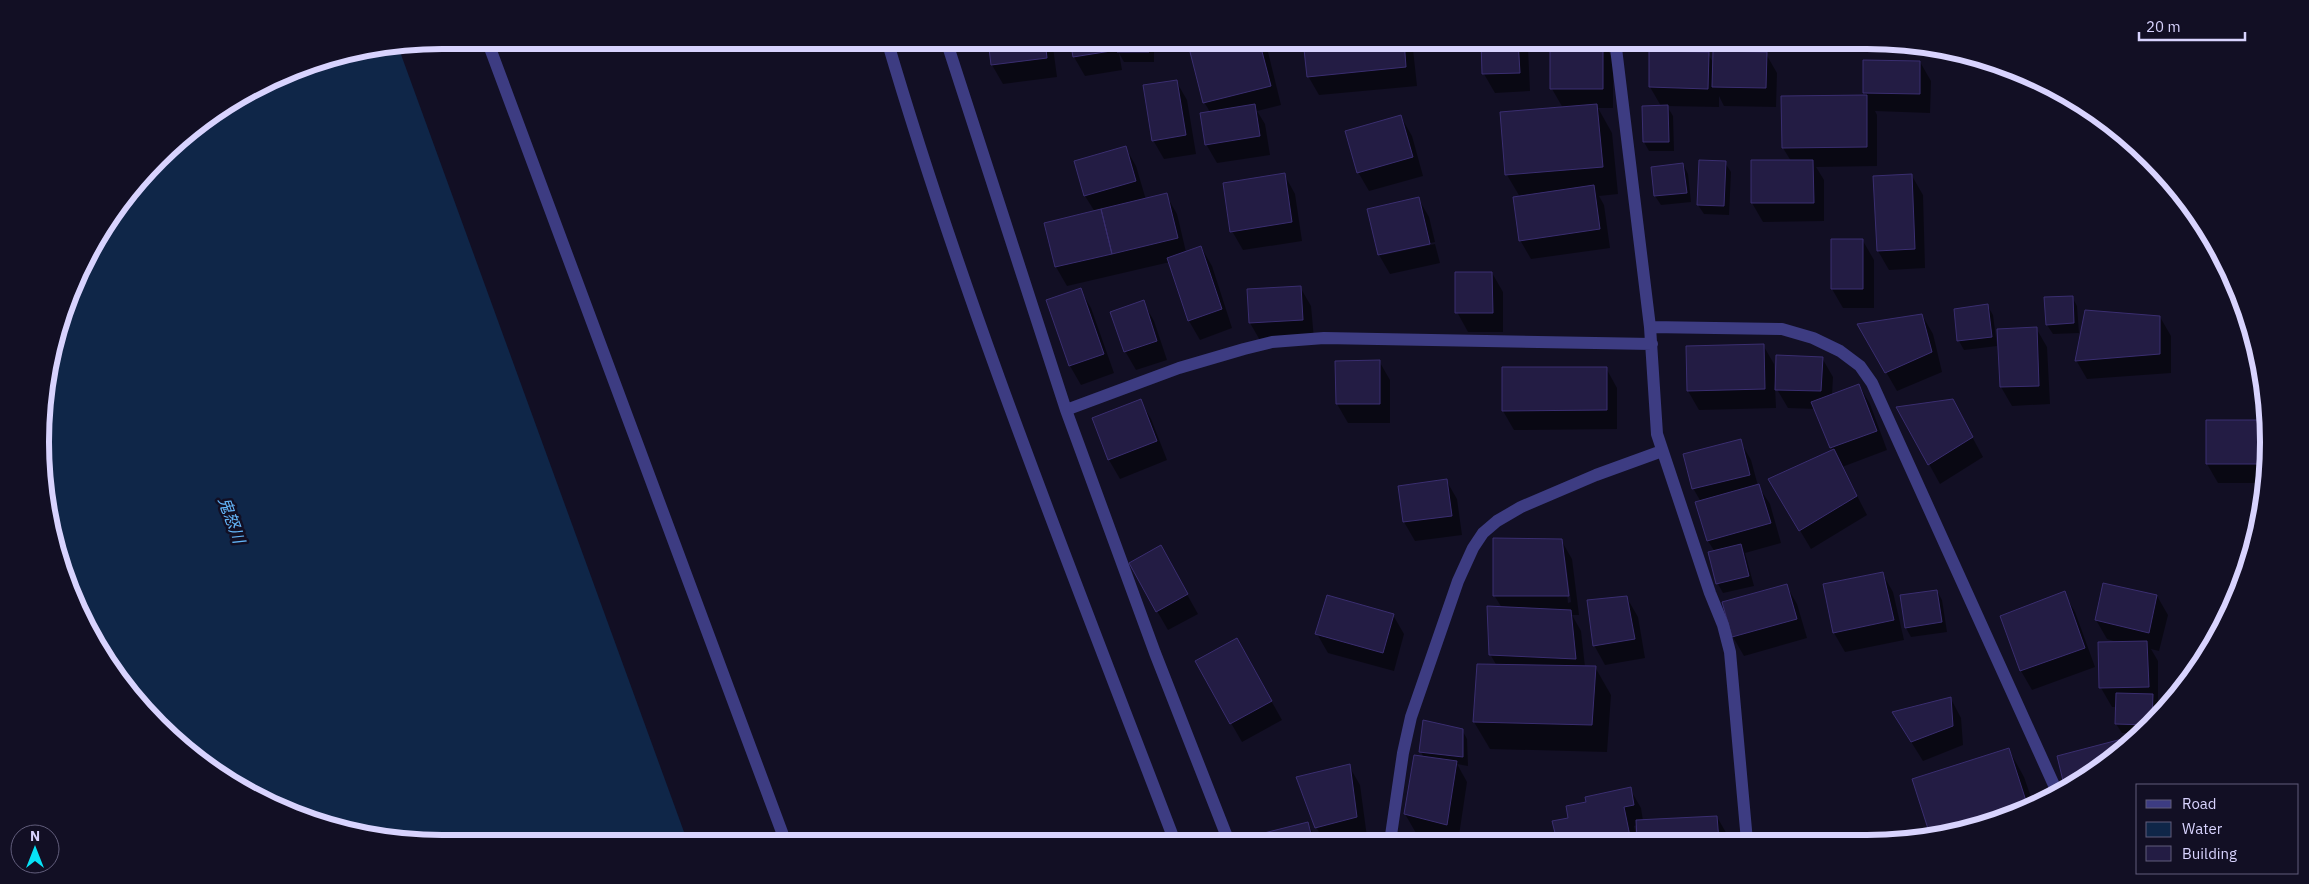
<svg xmlns="http://www.w3.org/2000/svg" width="2309" height="884" font-family="'IBM Plex Sans','Noto Sans JP',sans-serif">
	<style>
		.water { fill: #0f2648 }
		.shadow { fill: #0007; fill-rule: evenodd }
		.building { fill: #231c44; stroke: #3a2e70 }
		.lines { fill: none; stroke-linecap: round; stroke-linejoin: round }
		.minor { stroke: #3d3c82; stroke-width: 12 }
		.labels { text-anchor: middle; dominant-baseline: central; stroke-width: 5; stroke-linejoin: round; paint-order: stroke }
		.water-label { font-size: 16px; font-style: italic; fill: #65b7fb; stroke: #120f24 }
		.rim { fill: none; stroke: #d8d3fe; stroke-width: 6 }
	</style>
	<rect width="100%" height="100%" fill="#120f24"/>
	<!-- water -->
	<path class="water" d="M398,47l1,2 289,794 -246,1 -104,-14 -74,-27 -66,-42 -90,-96 -38,-69 -22,-75 -5,-132 18,-76 33,-72 83,-101 64,-46 72,-33z"/>
	<!-- shadow -->
	<path class="shadow" d="M989,40h63l5,37 -54,7 -11,-19z
		M1071,40h46v3l2,-3h35v22h-30l-5,-9 3,17 -37,6 -11,-19z
		M1227,40h34l7,12 13,53 -24,6 8,13 5,31 -53,8 -11,-19 4,-32 -6,-10z
		M1305,40h107l5,46 -98,9 -11,-19z
		M1482,40h41l5,8 2,43 -35,2 -11,-19z
		M1602,40l11,19v49h-15l14,25 6,61 -19,2 5,9 6,43 -79,11 -11,-19v-43l-13,-22 56,-67 -11,-19z
		M1708,54l6,10 52,-10 11,19 -1,34 -52,-1 -5,-10v11l-52,-1 6,10 1,35h-25l-5,-9 -1,-35 18,-1 -11,-19z
		M1920,62l11,19 -1,32 -55,-2 2,4v51l-61,1 8,13v41l-61,1 -11,-19 39,-42 -8,-13 83,-52 -2,-4z
		M1176,81l11,19 9,54 -32,5 -11,-19z
		M1401,117l11,19 11,40 -54,15 -11,-19z
		M1125,147l11,19 10,34 20,-5 11,19 9,38 15,-5 11,19 20,62 -32,12 -11,-19 -19,-59 -103,24 -11,-19 39,-55 -10,-16 -9,-34z
		M1725,163l6,9 -2,43 -25,-1 -6,-9z
		M1683,164l5,10 3,28 -30,3 -6,-9z
		M1284,174l11,20 7,47 -59,9 -11,-19z
		M1912,176l11,19 2,73 -36,2 -11,-19z
		M1418,198l11,19 6,25 -52,11v2l52,-11 5,19 -50,11 -11,-19 -10,-45z
		M1863,241l11,19v48h-31l-11,-19z
		M1492,273l11,19v40h-35l-11,-20z
		M1300,287l11,19 3,33 -53,3 -11,-19 -2,-33z
		M1080,289l11,19 23,65 -33,12 -11,-19z
		M2072,297l5,9 2,27 -26,1 -6,-9z
		M1143,302l11,19 13,39 -31,10 -11,-19z
		M1987,305l6,10 4,31 -33,4 -5,-9z
		M1922,315l11,19 9,38 -45,19 -38,-66z
		M2160,317l11,19v37l-84,6 -11,-19z
		M2036,328l11,19 3,57 -38,2 -11,-19z
		M1763,345l11,19 1,17 47,-23 11,19 -1,18 27,-10 11,19 17,46 -45,17 25,48 -56,34 -41,-69 63,-29 -17,-42 -28,-1 -13,-22 1,22 -77,2 -11,-19 -1,-44z
		M1379,361l11,19v43h-42l-11,-19v-42z
		M1606,368l11,20v41l-103,1 -11,-19z
		M1140,400l11,19 16,41 -47,19 -11,-19 -16,-42z
		M1898,408l65,12 20,37 -43,27z
		M2261,422l6,9 1,38 -2,14h-48l-11,-19z
		M1740,441l11,19 7,26 12,18 11,39 -36,10 9,33 -31,7 -5,-9 -8,-31 5,-1 -7,-11 -7,-39 -8,-14z
		M1446,480l11,19 5,36 -47,6 -11,-19z
		M1561,540l11,19 7,56h-7l9,16 4,36h10l16,28 -4,57 -117,-3 -16,-27 23,-56 -7,-12 12,-46 -8,-13zM1563,557h2l6,45 -3,1z
		M1171,566l27,48 -30,16 -11,-19z
		M1882,573l11,19 11,48 -59,12 -11,-19 -10,-48z
		M2104,584l53,12 11,19 -9,36 -8,-2 7,12v54l-16,18h-20l-6,-9 1,-17h-5l-11,-19 16,-46 -10,-3 -11,-19z
		M1786,585l11,19 10,34 -63,18 -11,-19z
		M1937,591l5,9 5,32 -36,5 -5,-9z
		M2064,593l11,19 20,55 -63,23 -11,-19 -20,-55z
		M1627,598l11,19 7,41 -40,7 -11,-20z
		M1393,615l11,19 -10,37 -66,-18 -11,-19z
		M1236,639l46,81 -40,22 -11,-19z
		M1951,699l10,19 2,27 -40,16 -18,-29z
		M1462,730l5,9 1,27 -11,-2 10,18 -9,60 -42,-9 -11,-19 19,-56 -3,-6z
		M2009,750l15,27 10,29 -102,31 -1,-2z
		M1349,766l11,19 7,52 -22,5h-20l-9,-15z
		M1630,789l11,19 2,13 74,-4 11,19v5h-170l-4,-19 16,-3 17,-17zM1637,825l1,14h-1l-3,-13z
		M1308,824l10,18h-63l-1,-5z"/>
	<!-- building -->
	<path class="building" d="M988,40h57l2,18 -56,7z
		M1070,40h40l1,11 -38,6z
		M1117,40h32v12h-32z
		M1222,40h37l12,46 -68,17 -14,-55z
		M1303,40h101l2,27 -99,10z
		M1481,40h37l2,33 -38,1z
		M1550,40h53v49h-53z
		M1649,51l60,1 -1,37 -59,-2z
		M1713,51l54,1 -1,36 -54,-1z
		M1863,60l57,1v33l-57,-1z
		M1177,80l9,55 -34,6 -9,-56z
		M1867,95v52l-85,1 -1,-52z
		M1255,104l5,32 -55,9 -5,-32z
		M1597,104l6,63 -98,8 -5,-63z
		M1668,105l1,37h-26l-1,-36z
		M1401,115l12,42 -56,16 -12,-42z
		M1126,146l10,35 -52,15 -10,-35z
		M1699,160l27,1 -2,45 -27,-1z
		M1751,160h62l1,43h-63z
		M1683,163l4,30 -33,3 -3,-29z
		M1285,173l7,49 -62,10 -7,-49z
		M1912,174l3,75 -38,2 -4,-75z
		M1594,185l6,44 -81,12 -6,-44z
		M1167,193l11,45 -66,16 -11,-45z
		M1419,197l11,47 -52,11 -11,-46z
		M1101,209l11,45 -57,13 -11,-44z
		M1831,239h32v50h-32z
		M1201,246l21,63 -34,12 -21,-63z
		M1455,272h37l1,41h-38z
		M1301,286l2,34 -54,3 -2,-34z
		M1081,288l23,66 -35,12 -23,-66z
		M2073,296l1,27 -28,2 -2,-28z
		M1144,300l13,41 -33,11 -14,-40z
		M1988,304l4,33 -35,4 -3,-32z
		M2085,310l75,6v38l-85,7z
		M1922,314l10,38 -47,21 -28,-49z
		M2037,327l2,59 -39,1 -3,-58z
		M1764,344l1,45 -78,2 -1,-45z
		M1776,355l47,2 -2,34 -46,-1z
		M1380,360v44h-44l-1,-43z
		M1502,367h105v43l-105,1z
		M1859,384l18,47 -47,17 -19,-46z
		M1141,399l16,42 -49,19 -16,-42z
		M1953,399l20,38 -45,28 -32,-58z
		M2206,420h56v44h-56z
		M1741,439l9,36 -58,14 -9,-35z
		M1834,449l23,47 -58,35 -31,-52z
		M1447,479l5,37 -49,6 -5,-36z
		M1759,484l12,39 -64,18 -12,-39z
		M1493,538l69,1 7,57h-76z
		M1741,544l8,32 -33,8 -8,-32z
		M1161,545l27,49 -32,18 -27,-49z
		M1883,572l11,48 -61,13 -10,-49z
		M2103,583l54,12 -8,38 -54,-13z
		M1787,584l10,35 -65,18 -10,-35z
		M1937,590l5,32 -37,6 -5,-33z
		M2065,591l20,57 -65,23 -20,-55z
		M1327,595l67,19 -11,39 -68,-19z
		M1627,596l8,43 -42,7 -6,-46z
		M1487,606l84,4 5,49 -87,-4z
		M1237,638l35,63 -42,23 -35,-63z
		M2147,641l2,46 -50,1 -1,-46z
		M1477,664l119,2 -4,59 -119,-3z
		M2116,693l37,1 -1,27 -3,4 -34,-1z
		M1951,697l2,29 -42,16 -19,-30z
		M1423,720l40,9v28l-44,-5z
		M2141,734l-9,10 -67,45 -8,-33z
		M2009,748l18,56 -97,31 -18,-56z
		M1414,755l43,6 -10,64 -43,-11z
		M1350,764l7,53 -42,11 -19,-51z
		M1631,787l3,18 -10,2 7,34h-74l-5,-20 16,-3 -2,-12 20,-4 -1,-5z
		M1717,816l2,25h-82l-1,-21z
		M1308,822l5,20h-59l-2,-6z"/>
	<g class="lines">
		<!-- minor -->
		<path class="minor" d="M487,40l299,803
			M887,40c80,272 187,537 288,802
			M946,40l120,370 89,243 74,189
			M1615,40l35,287 7,107 53,159 13,32 7,27 17,189
			M1650,327l132,2 31,9 27,13 20,15 12,17 186,411
			M1066,410l113,-42 65,-19 28,-7 52,-4 328,6
			M1390,842l13,-89 8,-36 47,-136 15,-33 10,-15 14,-12 24,-14 75,-32 66,-24"/>
	</g>
	<g class="labels">
		<!-- water labels -->
		<g class="water-label">
			<text transform="translate(232 520) rotate(70)">鬼怒川</text>
		</g>
	</g>
	<!-- crop -->
	<path d="M0 0H2309V884H0ZM442 49H1867A393 393 0 0 1 2260 442V442A393 393 0 0 1 1867 835H442A393 393 0 0 1 49 442V442A393 393 0 0 1 442 49Z" fill="#120f24" fill-rule="evenodd"/>
	<path class="rim" d="M442 49H1867A393 393 0 0 1 2260 442V442A393 393 0 0 1 1867 835H442A393 393 0 0 1 49 442V442A393 393 0 0 1 442 49Z"/>
	<!-- legend -->
	<rect x="2136" y="784" width="162" height="90" fill="#120f24" stroke="#615d7b"/>
	<rect x="2146" y="800" width="25" height="8" fill="#3d3c82" stroke="#615d7b"/>
	<text x="2182" y="809" font-size="15" fill="#d8d3fe">Road</text>
	<rect x="2146" y="822" width="25" height="15" fill="#0f2648" stroke="#615d7b"/>
	<text x="2182" y="834" font-size="15" fill="#d8d3fe">Water</text>
	<rect x="2146" y="846" width="25" height="15" fill="#231c44" stroke="#615d7b"/>
	<text x="2182" y="859" font-size="15" fill="#d8d3fe">Building</text>
	<!-- north arrow -->
	<g transform="translate(35 849)"><circle r="24" fill="#120f24" stroke="#615d7b"/>
	<path d="M0-4L9 19L0 12L-9 19Z" fill="#07e2f6"/>
	<text y="-8" font-size="14" font-weight="bold" text-anchor="middle" fill="#d8d3fe">N</text>
	</g>
	<!-- scale -->
	<path d="M2139 32v8h106v-8" fill="none" stroke="#d8d3fe" stroke-width="2.5"/>
	<text x="2146" y="32" font-size="15" fill="#d8d3fe" stroke="#120f24" stroke-width="4" paint-order="stroke">20 m</text>
</svg>
